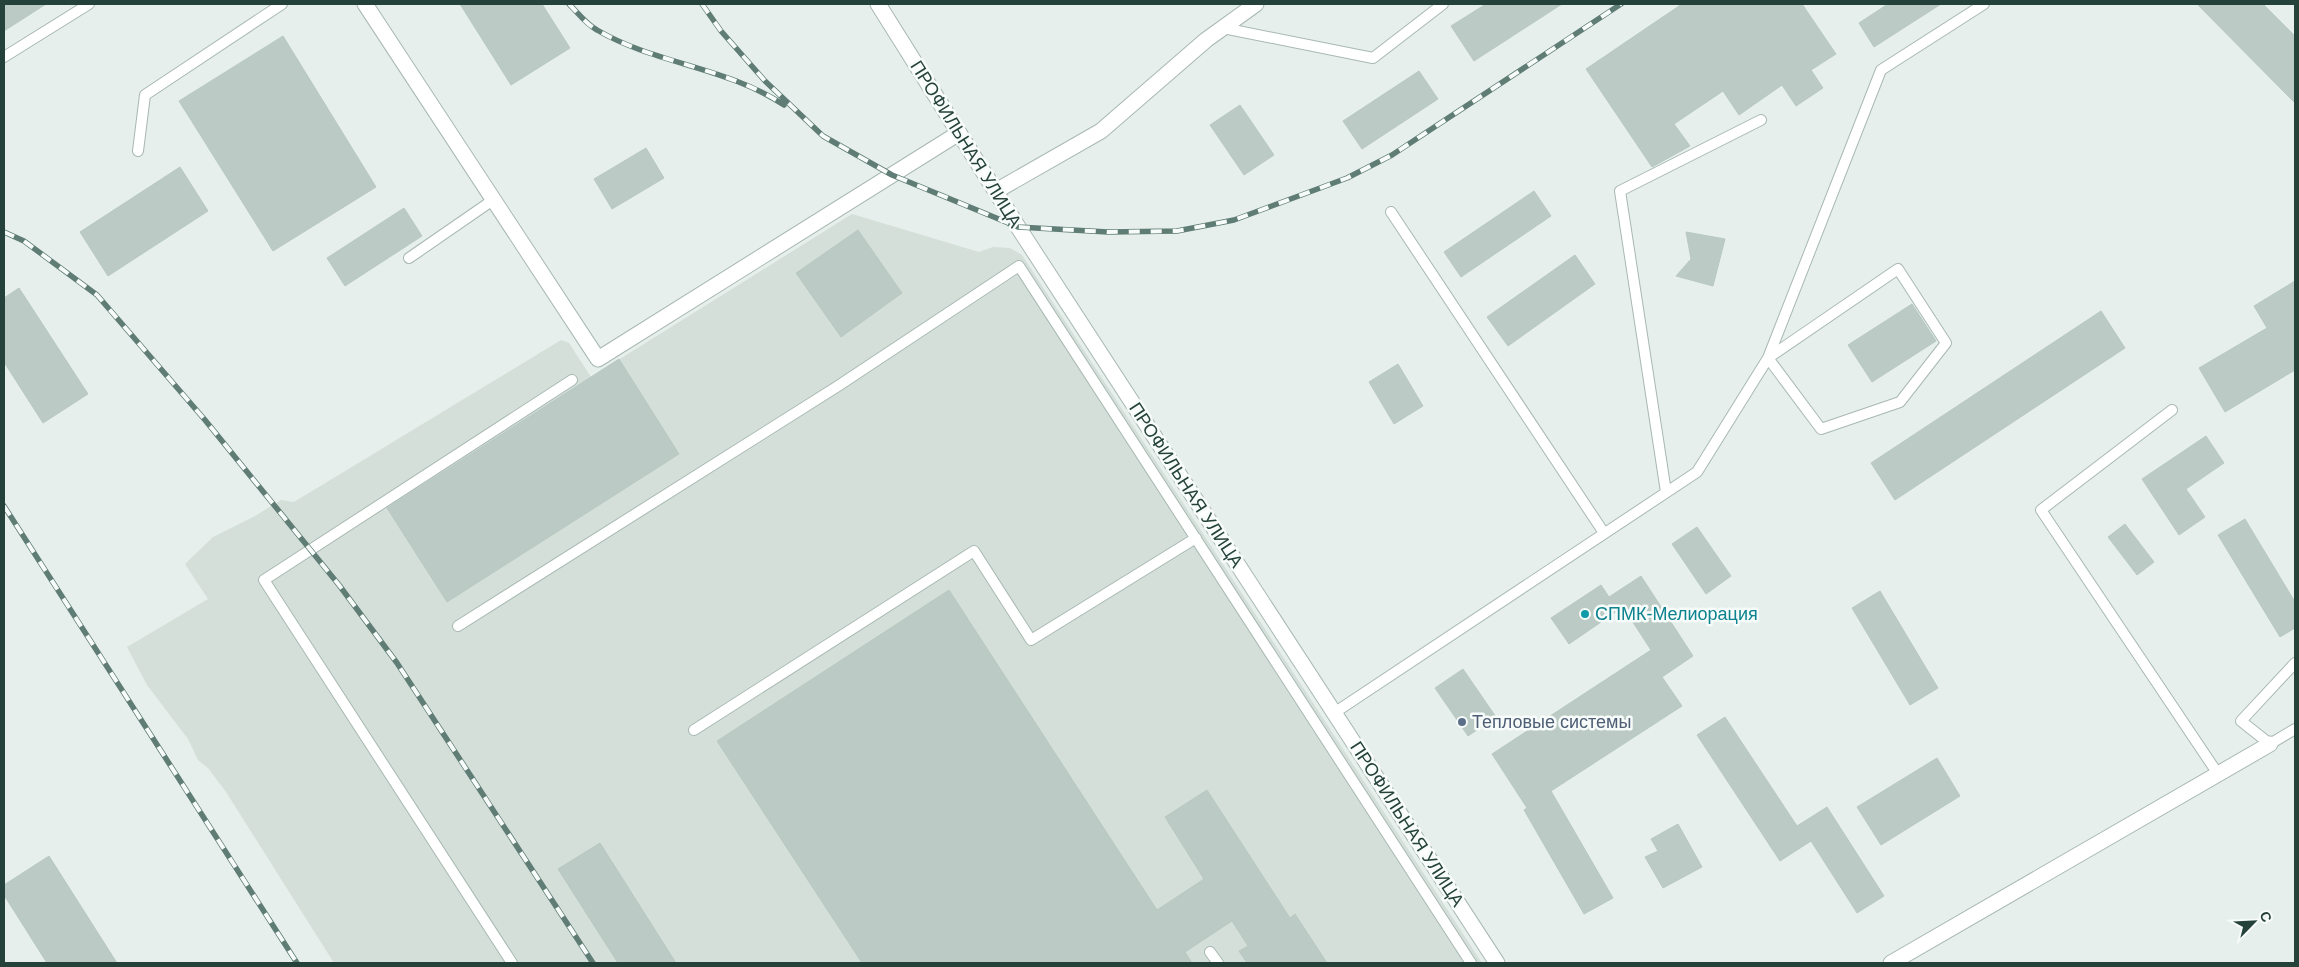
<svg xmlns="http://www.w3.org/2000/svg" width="2299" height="967" font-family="Helvetica,sans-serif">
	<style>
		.built { fill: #d4dfda }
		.building { fill: #bbcac4; stroke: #b8c9c2 }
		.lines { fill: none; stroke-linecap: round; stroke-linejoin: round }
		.service-casing { stroke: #a8b8b2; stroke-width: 12 }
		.minor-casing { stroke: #a8b8b2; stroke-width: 17 }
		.tertiary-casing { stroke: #a8b8b2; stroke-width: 17 }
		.service { stroke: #fff; stroke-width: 10 }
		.minor { stroke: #fff; stroke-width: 15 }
		.tertiary { stroke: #fff; stroke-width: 15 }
		.rail-casing { stroke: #5f7d75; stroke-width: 5.5 }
		.rail { stroke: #f7fbf9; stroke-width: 4; stroke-dasharray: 11; stroke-linecap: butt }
		.culture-dot { fill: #0f9aa8; stroke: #f7fbf9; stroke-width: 2 }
		.service-dot { fill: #5c6f8a; stroke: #f7fbf9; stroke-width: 2 }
		.labels { text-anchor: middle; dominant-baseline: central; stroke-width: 5; stroke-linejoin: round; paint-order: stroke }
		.street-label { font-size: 18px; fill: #24423a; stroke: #f7fbf9 }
		.culture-label { font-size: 18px; fill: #0d838f; stroke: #f7fbf9; text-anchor: start }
		.service-label { font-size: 18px; fill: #4e5e75; stroke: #f7fbf9; text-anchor: start }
	</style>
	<rect width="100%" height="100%" fill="#e6efeb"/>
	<!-- built -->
	<path class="built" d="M852,214l127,38 14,-5 17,1 12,7 460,708h-1148l-108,-171 -18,-24 -10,-8 -10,-21 -41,-54 -20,-38 81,-48 -23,-35 28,-27 42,-21 26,-16 13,2 267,-162 8,3 22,34z"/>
	<!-- building -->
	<path class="building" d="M4,4h42l-42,27z
		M460,4h82l28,44 -59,37z
		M1486,4h76l-88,57 -23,-35z
		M1682,4h120l34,50 -25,16 12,18 -27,18 -14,-21 -43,30 -16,-24 -49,33 16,22 -38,21 -66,-98z
		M1888,4h53l-67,43 -15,-24z
		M2197,4h66l32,32v67z
		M283,36l93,151 -103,64 -94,-150z
		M1419,71l19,28 -76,50 -19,-28z
		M1240,105l34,50 -30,20 -34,-50z
		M646,148l18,30 -52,31 -18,-30z
		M180,167l28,44 -100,65 -28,-44z
		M1534,191l17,25 -90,61 -17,-25z
		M404,208l18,28 -77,50 -18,-28z
		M858,230l44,63 -61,44 -45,-64z
		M1686,232l39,7 -12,47 -37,-10 15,-17z
		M1575,255l20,29 -87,62 -21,-29z
		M2295,281v89l-70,42 -26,-44 68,-40 -13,-22z
		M19,288l69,106 -45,29 -39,-61v-64z
		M1912,304l24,37 -64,41 -24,-37z
		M2101,311l24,37 -230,152 -24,-37z
		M619,359l60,95 -232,148 -60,-94z
		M1398,364l25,42 -29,18 -25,-42z
		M2206,436l18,27 -38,26 19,28 -26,18 -37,-56z
		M2245,519l50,83v26l-15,9 -62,-102z
		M2125,524l29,38 -17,13 -29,-38z
		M1697,527l34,49 -25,18 -34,-50z
		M1641,576l52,80 -31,21 20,29 -131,85 62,107 -29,16 -60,-104 3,-2 -35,-54 159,-104 -28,-43 -54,37 -18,-26 50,-33 8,12z
		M949,590l208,320 47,-31 -39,-62 42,-27 83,128 5,-4 32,49h-80l-8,-12 9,-5 -16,-25 -47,31 7,11h-330l-145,-222z
		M1880,591l58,97 -28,17 -58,-97z
		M1463,669l33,48 -28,19 -33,-48z
		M1725,717l72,109 30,-19 57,89 -27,17 -46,-72 -31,20 -83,-126z
		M1937,758l23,38 -79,49 -24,-38z
		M1678,824l24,43 -39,21 -18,-31 13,-6 -7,-12z
		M600,843l76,120h-58l-60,-94z
		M49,856l68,107h-70l-43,-68v-10z"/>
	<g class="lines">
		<defs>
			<path id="service" d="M1223,28l150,30 70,-54
				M4,57l85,-53
				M138,151l7,-56 137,-91
				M1391,212l213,321
				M409,258l84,-58
				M1898,269l48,74 -46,59 -79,27 -53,-71z
				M2172,410l-131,100 177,264
				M1666,492l-46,-301 141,-71
				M458,626l380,-240 181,-120 452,697
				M2295,663l-54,58 29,23 25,-15
				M1334,713l363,-241 71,-114 113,-288 103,-66
				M694,730l280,-179 57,89 165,-102
				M1210,952l8,11
				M512,963l-248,-383 308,-200"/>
			<path id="minor" d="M365,4l233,355 361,-226
				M996,191l105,-60 105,-91 50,-36
				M1891,963l379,-219"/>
			<path id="tertiary" d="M878,4l140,223 479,736"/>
		</defs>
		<!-- service casing -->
		<use href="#service" class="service-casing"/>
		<!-- minor casing -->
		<use href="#minor" class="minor-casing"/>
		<!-- tertiary casing -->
		<use href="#tertiary" class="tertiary-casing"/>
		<!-- service -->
		<use href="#service" class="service"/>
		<!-- minor -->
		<use href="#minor" class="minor"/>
		<!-- tertiary -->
		<use href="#tertiary" class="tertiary"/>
		<defs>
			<path id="rail" d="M569,4c8,8 17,20 28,26 58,34 130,37 187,75
				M702,4l19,27 44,50 58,55 69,39 126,52 90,5 69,-1 57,-11 113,-42 45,-23 229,-151
				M4,232l20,9 73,54 108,125 134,165 58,78 196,300
				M4,506l293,457"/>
		</defs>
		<!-- rail casing -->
		<use href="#rail" class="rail-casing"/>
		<!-- rail -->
		<use href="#rail" class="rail"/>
	</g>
	<!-- markers -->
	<circle class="culture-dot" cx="1585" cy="614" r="5"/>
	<circle class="service-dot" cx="1462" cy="722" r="5"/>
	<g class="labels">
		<!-- street labels -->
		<g class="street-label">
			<text transform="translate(966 144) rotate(58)">ПРОФИЛЬНАЯ УЛИЦА</text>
			<text transform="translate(1186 485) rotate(57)">ПРОФИЛЬНАЯ УЛИЦА</text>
			<text transform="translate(1407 824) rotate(57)">ПРОФИЛЬНАЯ УЛИЦА</text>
		</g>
		<!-- culture labels -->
		<g class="culture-label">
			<text x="1595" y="614">СПМК-Мелиорация</text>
		</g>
		<!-- service labels -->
		<g class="service-label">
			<text x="1472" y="722">Тепловые системы</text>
		</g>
	</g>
	<!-- border -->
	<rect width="2299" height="967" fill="none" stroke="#24423a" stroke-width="10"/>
	<!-- north arrow -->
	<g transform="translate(2254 922) rotate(66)" stroke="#f7fbf9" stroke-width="4" paint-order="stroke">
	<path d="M0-4L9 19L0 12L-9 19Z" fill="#24423a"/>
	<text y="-8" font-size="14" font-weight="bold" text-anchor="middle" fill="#24423a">С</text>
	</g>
</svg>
